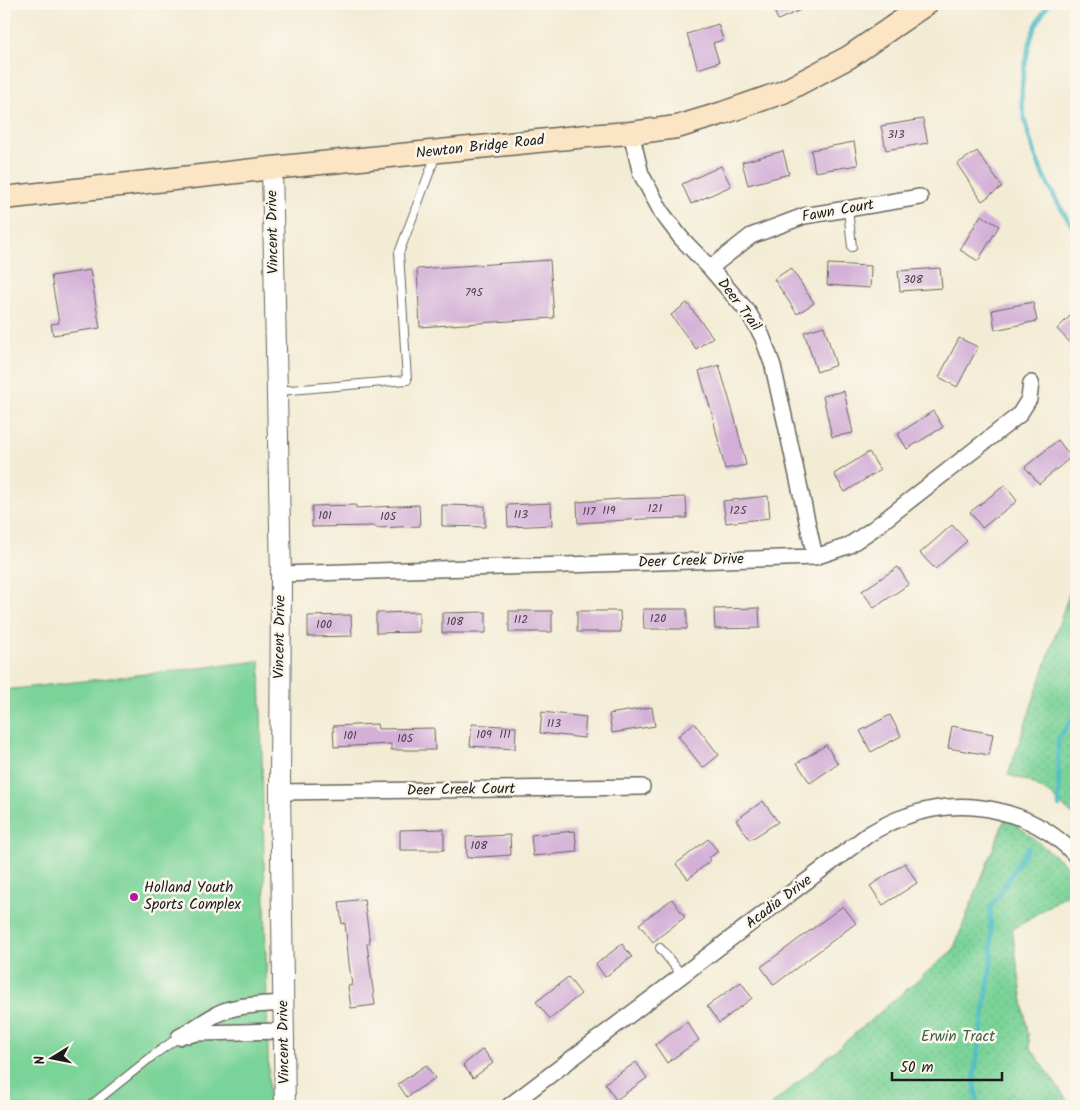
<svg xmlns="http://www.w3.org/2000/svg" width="1080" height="1110" font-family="Kalam,sans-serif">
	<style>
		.park { fill: url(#park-dots); stroke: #4b785a }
		.garden { fill: #7ad398; stroke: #4b785a }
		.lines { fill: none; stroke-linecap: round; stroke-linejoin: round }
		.stream { stroke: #50bec8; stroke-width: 4.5 }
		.building { fill: #d4b0d8 }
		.service-casing { stroke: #67655d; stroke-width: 10 }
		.minor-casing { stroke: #67655d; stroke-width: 18 }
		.tertiary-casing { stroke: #67655d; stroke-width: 22 }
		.secondary-casing { stroke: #67655d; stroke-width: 25 }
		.service { stroke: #fff; stroke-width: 8 }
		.minor { stroke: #fff; stroke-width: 15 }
		.tertiary { stroke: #fff; stroke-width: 20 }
		.secondary { stroke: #fce5c4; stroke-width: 22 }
		.poi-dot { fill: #b5179e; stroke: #fbf7ec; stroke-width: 2 }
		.labels { text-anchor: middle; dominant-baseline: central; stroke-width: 5; stroke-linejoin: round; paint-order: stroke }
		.number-label { font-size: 12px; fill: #4a414b }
		.street-label { font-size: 15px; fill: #1c1c1c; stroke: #fbf7ec }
		.poi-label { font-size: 15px; fill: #1c1c1c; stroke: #fbf7ec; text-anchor: start }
		.park-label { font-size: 15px; fill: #3d5c47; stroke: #fbf7ec }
	</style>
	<defs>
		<pattern id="park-dots" width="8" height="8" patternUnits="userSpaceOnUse" patternTransform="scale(1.25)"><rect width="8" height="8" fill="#7ad398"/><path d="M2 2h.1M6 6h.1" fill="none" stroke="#69b582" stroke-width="1.8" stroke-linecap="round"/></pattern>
	</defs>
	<rect width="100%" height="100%" fill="#fbf7ec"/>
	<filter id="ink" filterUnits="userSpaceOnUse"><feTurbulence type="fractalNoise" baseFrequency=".02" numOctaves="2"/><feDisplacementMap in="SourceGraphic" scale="10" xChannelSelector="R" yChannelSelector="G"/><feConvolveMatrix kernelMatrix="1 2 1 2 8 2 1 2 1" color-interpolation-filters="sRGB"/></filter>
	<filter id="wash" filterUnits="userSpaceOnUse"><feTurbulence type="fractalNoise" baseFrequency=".0096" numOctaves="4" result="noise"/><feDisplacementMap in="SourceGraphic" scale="20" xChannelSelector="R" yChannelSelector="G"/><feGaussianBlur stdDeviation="1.12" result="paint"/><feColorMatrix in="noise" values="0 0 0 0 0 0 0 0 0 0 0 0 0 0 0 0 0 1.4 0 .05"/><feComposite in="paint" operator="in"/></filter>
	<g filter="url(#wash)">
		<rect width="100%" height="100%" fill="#f3ecd5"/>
		<!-- park -->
		<path class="park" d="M1076,574v244l-26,-24 -22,-13 -20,-6z
			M1006,816l70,57v15l-64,42 18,117 41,59h-301l183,-156z"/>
		<!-- garden -->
		<path class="garden" d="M260,661l9,443 -3,2h-262v-416z"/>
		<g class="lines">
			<!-- stream -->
			<path class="stream" d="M1048,4c-5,10 -13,20 -16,31 -5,17 -12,50 -10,68 6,48 28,90 54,129
				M1059,806l-1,-67 15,-21 3,-13
				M977,1106v-6l-3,-22 18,-120 -2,-49 38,-61"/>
		</g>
		<g id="blocks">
			<!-- building -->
			<path class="building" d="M771,4h43l-36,16z
				M718,24l5,16 -10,3 6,19 -21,7 -11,-35z
				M923,119l5,24 -42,7 -5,-24z
				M854,142l4,23 -43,7 -4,-22z
				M783,151l6,23 -41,11 -6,-23z
				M977,151l25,36 -20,14 -25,-37z
				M721,166l10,20 -40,18 -9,-20z
				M981,215l18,11 -21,35 -18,-11z
				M550,260l4,58 -134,9 -3,-58z
				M828,264l43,2 -1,22 -43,-3z
				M791,268l23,35 -17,11 -23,-35z
				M940,268l2,20 -42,3 -2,-20z
				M90,270l10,58 -47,7 -2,-11 8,-1 -8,-47z
				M1033,302l4,19 -42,9 -3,-20z
				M687,303l26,34 -17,12 -25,-34z
				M1071,315l5,6v28l-19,-20z
				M824,326l12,39 -19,7 -13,-40z
				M959,338l19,9 -21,40 -18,-10z
				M719,365l16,54 11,46 -21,4 -13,-55 -13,-43z
				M844,391l9,42 -21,4 -9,-41z
				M933,411l10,16 -36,22 -9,-15z
				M1058,440l13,17 -32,27 -14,-17z
				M869,452l11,18 -35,22 -11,-18z
				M1005,485l12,16 -35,27 -12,-16z
				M768,496l2,22 -44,5 -3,-22z
				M686,497l1,21 -44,1 -65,4 -1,-21 43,-3z
				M551,503l1,22 -44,2 -1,-22z
				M356,505v3l63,-3 1,21 -44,2v-2l-64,1v-21z
				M442,505l43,1v21l-43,-1z
				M952,525l15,16 -32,28 -15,-16z
				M898,567l11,17 -35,24 -12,-17z
				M759,608l1,20 -45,1 -1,-20z
				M643,609h44v20h-43z
				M509,611h43v21h-43z
				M577,611h43l1,21h-44z
				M419,612v20l-43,1v-20z
				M486,612v21h-44v-20z
				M351,615l1,21 -44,1v-21z
				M652,707l3,19 -43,7 -3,-19z
				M542,712l44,5 -2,21 -44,-5z
				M890,715l11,21 -30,16 -11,-21z
				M694,723l25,32 -16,13 -25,-32z
				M377,724l1,5 56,-1 1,22h-44v-6l-57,3 -1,-21z
				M472,724l44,3 -1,22 -45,-3z
				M952,726l41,8 -4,21 -41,-7z
				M826,745l12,19 -28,19 -13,-20z
				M763,801l15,21 -28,18 -14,-20z
				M444,829v21h-44v-20z
				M575,831l2,21 -44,4 -2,-21z
				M510,835l1,20 -44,3 -1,-21z
				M708,839l10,12 -9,7 2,2 -23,19 -12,-15z
				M905,863l12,20 -34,22 -13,-19z
				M364,899l6,44 -3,1 8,61 -24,3 -3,-22 4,-1 -3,-21 -4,-41 -3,1 -3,-22z
				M672,899l13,18 -32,25 -14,-18z
				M843,906l13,17 -82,62 -13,-18z
				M622,944l10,13 -27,20 -9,-13z
				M568,977l13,17 -31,25 -14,-17z
				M741,982l11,16 -33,25 -12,-17z
				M687,1022l12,18 -32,23 -12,-18z
				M483,1049l10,14 -20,15 -10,-13z
				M636,1062l11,16 -31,22 -11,-17z
				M426,1065l9,13 -28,19 -9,-13z"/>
		</g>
	</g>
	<g filter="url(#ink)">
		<use href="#blocks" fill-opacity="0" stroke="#67655d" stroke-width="1"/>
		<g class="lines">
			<defs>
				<path id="service" d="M848,209l4,38
					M279,391l128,-11 -8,-127 37,-98
					M660,948l22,27
					M90,1106l65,-52 24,-17"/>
				<path id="minor" d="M631,133l10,41 21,39 19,25 29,30 38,44 14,24 11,30 42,191
					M710,268l41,-32 53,-20 116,-19
					M281,574l534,-17 33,-11 25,-17 146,-114 10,-16 2,-16
					M280,792l362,-5
					M188,1035l10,-2 86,-2
					M179,1037c13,-7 25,-16 38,-23 20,-10 45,-9 66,-11
					M509,1106l360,-272c12,-7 25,-14 38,-18 59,-21 127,-6 169,40"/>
				<path id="tertiary" d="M272,168l9,406 -1,218 5,314"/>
				<path id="secondary" d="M4,198l268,-30 315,-32 44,-3 46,-6 46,-14 60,-21 66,-35 77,-53"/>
			</defs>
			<!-- service casing -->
			<use href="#service" class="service-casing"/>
			<!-- minor casing -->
			<use href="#minor" class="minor-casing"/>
			<!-- tertiary casing -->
			<use href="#tertiary" class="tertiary-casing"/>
			<!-- secondary casing -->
			<use href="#secondary" class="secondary-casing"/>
			<!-- service -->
			<use href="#service" class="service"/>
			<!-- minor -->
			<use href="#minor" class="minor"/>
			<!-- tertiary -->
			<use href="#tertiary" class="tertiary"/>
			<!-- secondary -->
			<use href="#secondary" class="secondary"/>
		</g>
	</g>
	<!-- markers -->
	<circle class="poi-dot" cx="134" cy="897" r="5"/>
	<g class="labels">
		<!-- number labels -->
		<g class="number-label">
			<text x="896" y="134">313</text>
			<text x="913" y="279">308</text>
			<text x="474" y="292">795</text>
			<text x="655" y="508">121</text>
			<text x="609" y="510">119</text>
			<text x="738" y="510">125</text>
			<text x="589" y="511">117</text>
			<text x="521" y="514">113</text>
			<text x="325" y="515">101</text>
			<text x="388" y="516">105</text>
			<text x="658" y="618">120</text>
			<text x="521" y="619">112</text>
			<text x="455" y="621">108</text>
			<text x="324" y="624">100</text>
			<text x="554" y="723">113</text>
			<text x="484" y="734">109</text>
			<text x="505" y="734">111</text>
			<text x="350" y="735">101</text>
			<text x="405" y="738">105</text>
			<text x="479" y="845">108</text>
		</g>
		<!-- street labels -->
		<g class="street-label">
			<text transform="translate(480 147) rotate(-6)">Newton Bridge Road</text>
			<text transform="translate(838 211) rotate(-10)">Fawn Court</text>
			<text transform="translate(273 232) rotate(-91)">Vincent Drive</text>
			<text transform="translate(739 305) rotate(53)">Deer Trail</text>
			<text transform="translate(691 561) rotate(-2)">Deer Creek Drive</text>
			<text transform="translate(280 637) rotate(-89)">Vincent Drive</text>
			<text transform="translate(461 790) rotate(-1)">Deer Creek Court</text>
			<text transform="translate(779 902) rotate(-37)">Acadia Drive</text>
			<text transform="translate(284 1042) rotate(-91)">Vincent Drive</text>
		</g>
		<!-- poi labels -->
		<g class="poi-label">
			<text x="144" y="888">Holland Youth<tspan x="144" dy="17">Sports Complex</tspan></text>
		</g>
		<!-- park labels -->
		<g class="park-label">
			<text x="958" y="1037">Erwin Tract</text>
		</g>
	</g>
	<!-- margin -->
	<rect width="1080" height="1110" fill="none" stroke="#fbf7ec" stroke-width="20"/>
	<!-- north arrow -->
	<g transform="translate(52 1058) rotate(260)" stroke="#fbf7ec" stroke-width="4" paint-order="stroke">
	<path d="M0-4L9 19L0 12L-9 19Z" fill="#1c1c1c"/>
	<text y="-8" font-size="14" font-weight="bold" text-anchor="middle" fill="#1c1c1c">N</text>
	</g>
	<!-- scale -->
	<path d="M892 1072v8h110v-8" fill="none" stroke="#1c1c1c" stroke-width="2.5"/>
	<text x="900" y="1072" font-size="15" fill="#1c1c1c" stroke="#fbf7ec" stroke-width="4" paint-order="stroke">50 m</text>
</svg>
